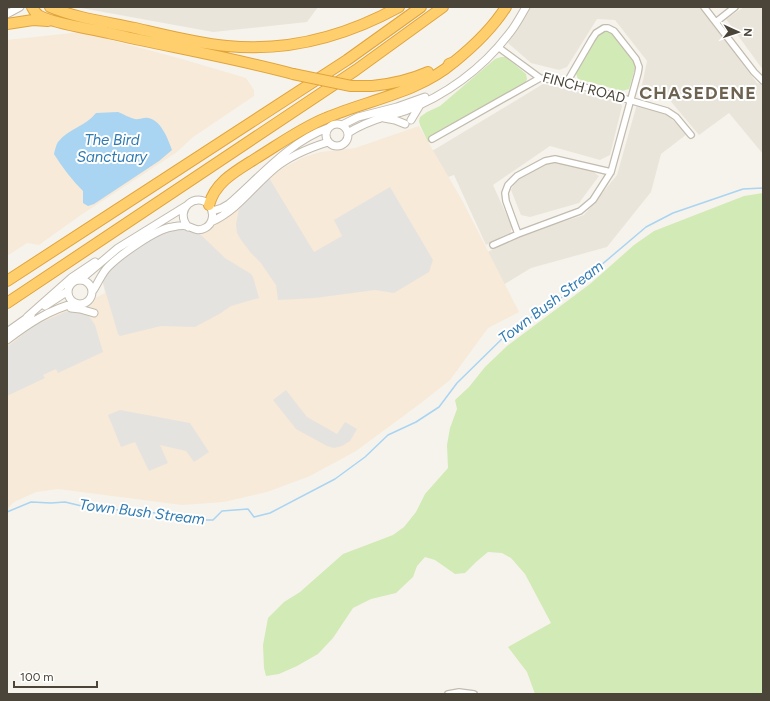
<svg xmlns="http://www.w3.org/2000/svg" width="770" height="701" font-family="Figtree,sans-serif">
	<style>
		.residential { fill: #eae5da }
		.commercial { fill: #f7ead8 }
		.green { fill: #d2eab5 }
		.parking { fill: #e5e3e0 }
		.water { fill: #a9d4f2 }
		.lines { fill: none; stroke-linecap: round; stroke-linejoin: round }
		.stream { stroke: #a9d4f2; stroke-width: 1.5 }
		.minor-casing { stroke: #c2bbae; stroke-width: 8 }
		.tertiary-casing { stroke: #c2bbae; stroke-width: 9 }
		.motorway-casing { stroke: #e0a43c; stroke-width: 12 }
		.minor { stroke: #fff; stroke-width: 5.5 }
		.tertiary { stroke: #fff; stroke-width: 7 }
		.motorway { stroke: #ffcf6e; stroke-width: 10 }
		.motorway-bridge-casing { stroke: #e0a43c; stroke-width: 12; stroke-linecap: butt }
		.motorway-bridge { stroke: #ffcf6e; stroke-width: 10 }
		.labels { text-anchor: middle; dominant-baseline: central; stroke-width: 4; stroke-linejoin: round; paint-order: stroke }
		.street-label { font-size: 14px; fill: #4b4439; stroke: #fff }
		.water-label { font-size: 15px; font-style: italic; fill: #2e7ab2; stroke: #fff }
		.district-label { font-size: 18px; font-weight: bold; letter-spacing: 1px; fill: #6e6250; stroke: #fff }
	</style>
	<rect width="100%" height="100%" fill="#f6f3ec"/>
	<!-- residential -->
	<path class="residential" d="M76,7h242l-11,15 -94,10z
		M530,7h170l57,76 6,2v69l-34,-41 -30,22 -31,-37 -27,-8 6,-29 -32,-41 -18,-1 -30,48 -8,3 -28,-7 -23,-20z
		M744,7h19v63l-37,-51z
		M543,84l75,16 4,6 -12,49 -10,5 -50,-14 -57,39 19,42 -2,7 -24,11 -32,-70 -6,2 -16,-26z
		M637,104l25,6 25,24 -26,20 -10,38 -44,55 -76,21 -28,17 -17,-32 37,-19 61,-19 33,-40z
		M545,161h5l42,10 7,5 -20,27 -49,14 -9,-2 -10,-25 4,-8z"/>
	<!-- commercial -->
	<path class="commercial" d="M81,32l101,27 64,19 8,12v6l-61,41 -16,15 -99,65 -39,28 -12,-2 -20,13v-216z
		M419,126l44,76 56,110 -31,16 -38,52 -29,23 -65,48 -46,25 -43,16 -43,10 -42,3 -124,-16 -22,3 -22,10 -7,7v-165l26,-20 37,-17h8l27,-14 -2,-10 85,-53 12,4 39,-25 6,-7 24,-24 16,-11 19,-10 17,-5 34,-4z"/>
	<!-- green -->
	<path class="green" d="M609,29l24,29 3,7 -7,24 -7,2 -44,-12 -3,-8 25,-41z
		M501,57h5l20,17 1,5 -2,5 -97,58 -8,-17 -1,-4 1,-4 7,-5 13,-6 55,-47z
		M763,193v501h-228l-8,-22 -19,-25 43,-24 -26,-49 -14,-16 -9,-5 -14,-1 -12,10 -11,11 -10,1 -20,-14 -10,-3 -8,9 -4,11 -17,16 -25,6 -18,9 -20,30 -15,16 -21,12 -18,8 -13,2 -2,-8 -1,-23 5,-27 16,-16 16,-10 43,-38 50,-19 11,-8 12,-15 9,-18 23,-26 -1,-23 3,-17 7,-19 -2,-9 14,-13 16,-20 22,-21 83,-62 44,-39 20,-14 90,-35z"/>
	<!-- parking -->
	<path class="parking" d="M269,178l45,74 28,-16 -8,-16 56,-33 43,73 -4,12 -35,21 -19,-3 -60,8 -37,2 -2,-15 -16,-23 -9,-9 -10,-13 -4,-7 -1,-9 3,-15 6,-7z
		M178,229l10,1 12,4 25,24 26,16 2,3 6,21 -28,8 -10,7 -26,14 -34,-1 -41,10 -2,-2 -15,-51 2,-9 5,-6 36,-26 16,-9z
		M70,310l17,3 8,12 8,27 -45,21 -2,-4 -13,6 2,3 -38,18v-49l28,-22z
		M286,390l21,27 30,17 8,-12 12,7 -7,12 -8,5 -8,2 -7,-2 -31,-17 -23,-29z
		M120,410l70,13 19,29 -15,10 -8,-11 -26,-6 8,18 -19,8 -14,-29 -14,5 -13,-32z"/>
	<!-- water -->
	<path class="water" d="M118,112c5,2 12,6 17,7 4,1 9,-2 13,-1 13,2 20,21 24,32l-13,11 -65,43 -6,2 -5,-3v-12c-11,-11 -21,-24 -29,-37 1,-4 2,-9 4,-12 10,-13 28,-16 38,-29z"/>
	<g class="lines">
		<!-- stream -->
		<path class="stream" d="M7,512l24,-10 20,1 14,-1 25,6h19l18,4 32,1 10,3h19l10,4h15l9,-9 26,-2 6,8 16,-4 65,-34 30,-22 23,-22 28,-13 23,-15 18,-24 52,-51 58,-38 79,-67 27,-14 70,-24 20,-1"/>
		<defs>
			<path id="minor" d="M704,7l50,65 9,9
				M716,22l19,-15
				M498,47l42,31 27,4 100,29 9,6 15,18
				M432,139l108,-61
				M518,234l-12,-33 -1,-8 3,-8 9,-9 28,-15 10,-2 56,13
				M493,245l25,-11 62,-23 13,-11 18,-28 27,-99 1,-6 -3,-8 -22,-28 -6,-3h-4l-8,5 -4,6 -25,43
				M448,694l11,-2 15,2"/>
			<path id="tertiary" d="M7,14l13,-7
				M384,118l11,2 10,4
				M411,120l9,-15
				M326 135a11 11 0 1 1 22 0a11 11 0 1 1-22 0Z
				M342,125l16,-8 39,-10 28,-10
				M348,133c12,-8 26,-13 39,-17 6,-2 12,-3 18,-5 40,-15 77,-42 103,-76 7,-8 12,-18 18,-28
				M212,211l10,-3 7,-4c30,-26 61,-63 99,-76
				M211,222c28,-13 41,-35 64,-54 15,-12 34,-20 53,-26
				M80,280l38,-32 68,-42
				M68 292a12 12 0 1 1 24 0a12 12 0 1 1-24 0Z
				M92,292c6,-8 9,-18 16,-25 12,-12 48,-38 64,-40 5,-1 11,-2 15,-1 7,2 10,6 18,2 8,-4 10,-15 4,-23 -12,-14 -36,4 -21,22
				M45,306l23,-15
				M71,308l9,1 14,4
				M27,317l44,-39 24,-16
				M7,332l24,-17
				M7,340c21,-16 43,-31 69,-37"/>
			<path id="motorway" d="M32,7c2,4 4,7 8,9 19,9 48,12 68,17 62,14 125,25 185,41
				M50,7c26,11 57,15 85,21 30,7 61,15 92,18 60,6 119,-10 172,-39
				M7,24l26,-4 15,1
				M449,64l5,-2c20,-16 38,-33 52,-55
				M372,86c20,-2 38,-6 56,-14
				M209,205c6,-23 27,-34 46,-46 23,-14 46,-31 71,-41 42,-18 92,-25 128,-56
				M7,281l340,-221 74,-53
				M7,303l349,-233 87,-63"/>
		</defs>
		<!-- minor casing -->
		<use href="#minor" class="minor-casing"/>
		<!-- tertiary casing -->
		<use href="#tertiary" class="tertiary-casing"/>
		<!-- motorway casing -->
		<use href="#motorway" class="motorway-casing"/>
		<!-- minor -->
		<use href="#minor" class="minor"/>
		<!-- tertiary -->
		<use href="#tertiary" class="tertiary"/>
		<!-- motorway -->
		<use href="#motorway" class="motorway"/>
		<defs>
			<path id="motorway-bridge" d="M293,74l58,12h21"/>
		</defs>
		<!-- motorway-bridge casing -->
		<use href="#motorway-bridge" class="motorway-bridge-casing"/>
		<!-- motorway-bridge -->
		<use href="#motorway-bridge" class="motorway-bridge"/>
	</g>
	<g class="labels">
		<!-- street labels -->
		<g class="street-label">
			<text transform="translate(584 88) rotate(15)">FINCH ROAD</text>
		</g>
		<!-- water labels -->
		<g class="water-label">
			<text x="112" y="140">The Bird<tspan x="112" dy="17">Sanctuary</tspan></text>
			<text transform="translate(551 302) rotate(-37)">Town Bush Stream</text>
			<text transform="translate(142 512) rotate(7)">Town Bush Stream</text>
		</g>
		<!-- district labels -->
		<g class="district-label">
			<text x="698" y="93">CHASEDENE</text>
		</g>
	</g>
	<!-- border -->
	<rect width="770" height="701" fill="none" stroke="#4b4439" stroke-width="16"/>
	<!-- north arrow -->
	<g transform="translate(738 32) rotate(93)" stroke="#ffffff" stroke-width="3" paint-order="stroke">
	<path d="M0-3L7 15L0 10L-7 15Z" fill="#4b4439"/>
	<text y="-6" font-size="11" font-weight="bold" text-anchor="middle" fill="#4b4439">N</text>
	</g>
	<!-- scale -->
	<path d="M14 681v6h83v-6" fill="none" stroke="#4b4439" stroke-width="2"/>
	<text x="20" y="681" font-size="12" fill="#4b4439" stroke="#ffffff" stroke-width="3" paint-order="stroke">100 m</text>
</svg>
